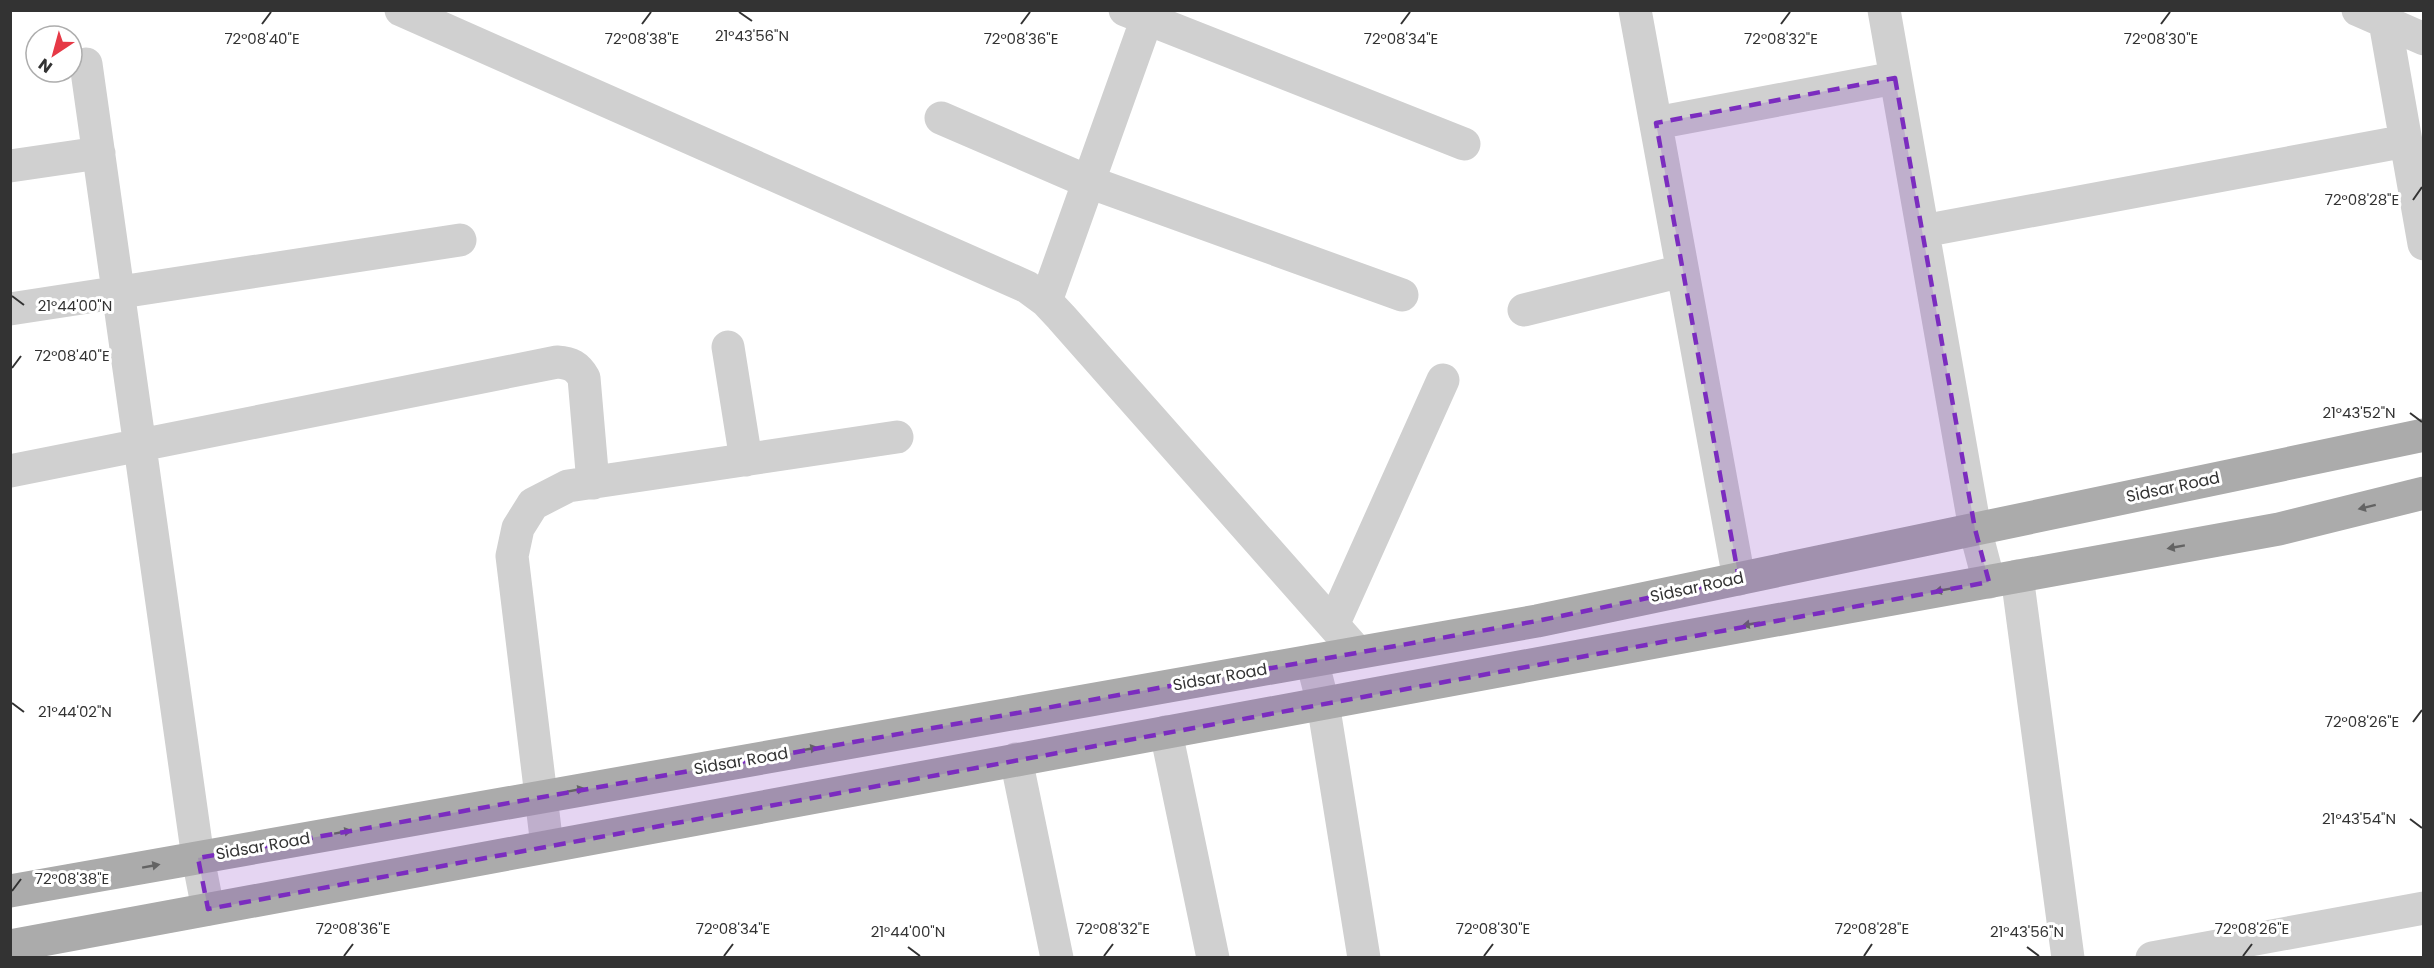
<svg xmlns="http://www.w3.org/2000/svg" width="2434" height="968" font-family="Poppins,sans-serif">
	<style>
		.lines { fill: none; stroke-linecap: round; stroke-linejoin: round }
		.minor { stroke: #d0d0d0; stroke-width: 33 }
		.major { stroke: #ababab; stroke-width: 33 }
		.oneway { fill: #636363 }
		.marked { fill: #7b2cbf; fill-opacity: 0.2; stroke: #7b2cbf; stroke-width: 4.5; stroke-dasharray: 12 8; stroke-linejoin: round }
		.ticks { fill: none; stroke: #333; stroke-width: 2 }
		.labels { text-anchor: middle; dominant-baseline: central; stroke-width: 6; stroke-linejoin: round; paint-order: stroke }
		.street-label { font-size: 16px; fill: #333; stroke: #fff }
		.ticks-label { font-size: 15px; text-anchor: middle; fill: #333; stroke: #fff; stroke-width: 6; stroke-linejoin: round; paint-order: stroke }
	</style>
	<rect width="100%" height="100%" fill="#fff"/>
	<g class="lines">
		<!-- minor -->
		<path class="minor" d="M401,10l626,277 19,14 15,16 296,335
			M1125,10l339,134
			M1635,10l104,569
			M1884,10l91,519 14,53
			M2358,10l66,29
			M2385,22l39,222
			M86,64l112,794 10,51
			M941,118l148,64 313,113
			M1656,123l239,-45
			M10,166l89,-13
			M1923,231l483,-90
			M1046,301l104,-291
			M10,309l450,-69
			M1524,310l158,-39
			M728,347l18,113
			M10,471l547,-109c14,1 20,4 27,16l9,105
			M2017,576l51,382
			M1333,625l110,-245
			M1312,661l11,42 41,255
			M1166,732l47,226
			M1016,759l41,199
			M547,846l-35,-290 6,-28 15,-24 35,-18 329,-49
			M2152,958l272,-50"/>
		<!-- major -->
		<path class="major" d="M10,891l1527,-270 887,-186
			M10,946l1667,-308 602,-109 145,-36"/>
	</g>
	<!-- one-way arrows -->
	<defs><path id="oneway-solid" d="M-6-.8H1V-3.2L6.5 0L1 3.2V.8H-6Z" transform="scale(1.5)"/></defs>
	<g class="oneway">
		<use href="#oneway-solid" transform="translate(2367 507) rotate(166)"/>
		<use href="#oneway-solid" transform="translate(2176 547) rotate(170)"/>
		<use href="#oneway-solid" transform="translate(1943 590) rotate(170)"/>
		<use href="#oneway-solid" transform="translate(1751 624) rotate(170)"/>
		<use href="#oneway-solid" transform="translate(809 749) rotate(-10)"/>
		<use href="#oneway-solid" transform="translate(576 790) rotate(-10)"/>
		<use href="#oneway-solid" transform="translate(343 832) rotate(-10)"/>
		<use href="#oneway-solid" transform="translate(151 866) rotate(-10)"/>
	</g>
	<!-- marked area -->
	<path class="marked" d="M1895,78l80,451 14,53 -1781,327 -10,-51 1339,-237 202,-42 -83,-456z"/>
	<!-- ticks -->
	<path class="ticks" d="M739,12l13,9M262,24l9,-12M642,24l9,-12M1021,24l9,-12M1401,24l9,-12M1781,24l9,-12M2161,24l9,-12M2413,200l9,-13M12,296l12,9M12,368l9,-12M2410,413l12,9M12,703l12,9M2413,722l9,-12M2410,819l12,9M12,891l9,-12M908,947l12,9M2027,947l12,9M344,956l9,-12M724,956l9,-12M1104,956l9,-12M1484,956l9,-12M1864,956l8,-12M2243,956l9,-12"/>
	<g class="labels">
		<!-- street labels -->
		<g class="street-label">
			<text transform="translate(2173 487) rotate(-12)">Sidsar Road</text>
			<text transform="translate(1697 587) rotate(-12)">Sidsar Road</text>
			<text transform="translate(1220 677) rotate(-10)">Sidsar Road</text>
			<text transform="translate(741 761) rotate(-10)">Sidsar Road</text>
			<text transform="translate(263 846) rotate(-10)">Sidsar Road</text>
		</g>
	</g>
	<g class="ticks-label">
		<text x="752" y="41">21°43'56"N</text>
		<text x="1781" y="44">72°08'32"E</text>
		<text x="2161" y="44">72°08'30"E</text>
		<text x="262" y="44">72°08'40"E</text>
		<text x="642" y="44">72°08'38"E</text>
		<text x="1021" y="44">72°08'36"E</text>
		<text x="1401" y="44">72°08'34"E</text>
		<text x="2362" y="205">72°08'28"E</text>
		<text x="75" y="311">21°44'00"N</text>
		<text x="72" y="361">72°08'40"E</text>
		<text x="2359" y="418">21°43'52"N</text>
		<text x="75" y="717">21°44'02"N</text>
		<text x="2362" y="727">72°08'26"E</text>
		<text x="2359" y="824">21°43'54"N</text>
		<text x="72" y="884">72°08'38"E</text>
		<text x="353" y="934">72°08'36"E</text>
		<text x="733" y="934">72°08'34"E</text>
		<text x="1113" y="934">72°08'32"E</text>
		<text x="1493" y="934">72°08'30"E</text>
		<text x="1872" y="934">72°08'28"E</text>
		<text x="2252" y="934">72°08'26"E</text>
		<text x="908" y="937">21°44'00"N</text>
		<text x="2027" y="937">21°43'56"N</text>
	</g>
	<!-- border -->
	<rect width="2434" height="968" fill="none" stroke="#333333" stroke-width="24"/>
	<!-- north arrow -->
	<g transform="translate(54 54) rotate(216)"><circle r="28" fill="#ffffff" stroke="#adadad" stroke-width="1.5"/>
	<path d="M0-4.5L10 22L0 15L-10 22Z" fill="#e63946"/>
	<text y="-9" font-size="16" font-weight="bold" text-anchor="middle" fill="#333333">N</text>
	</g>
</svg>
